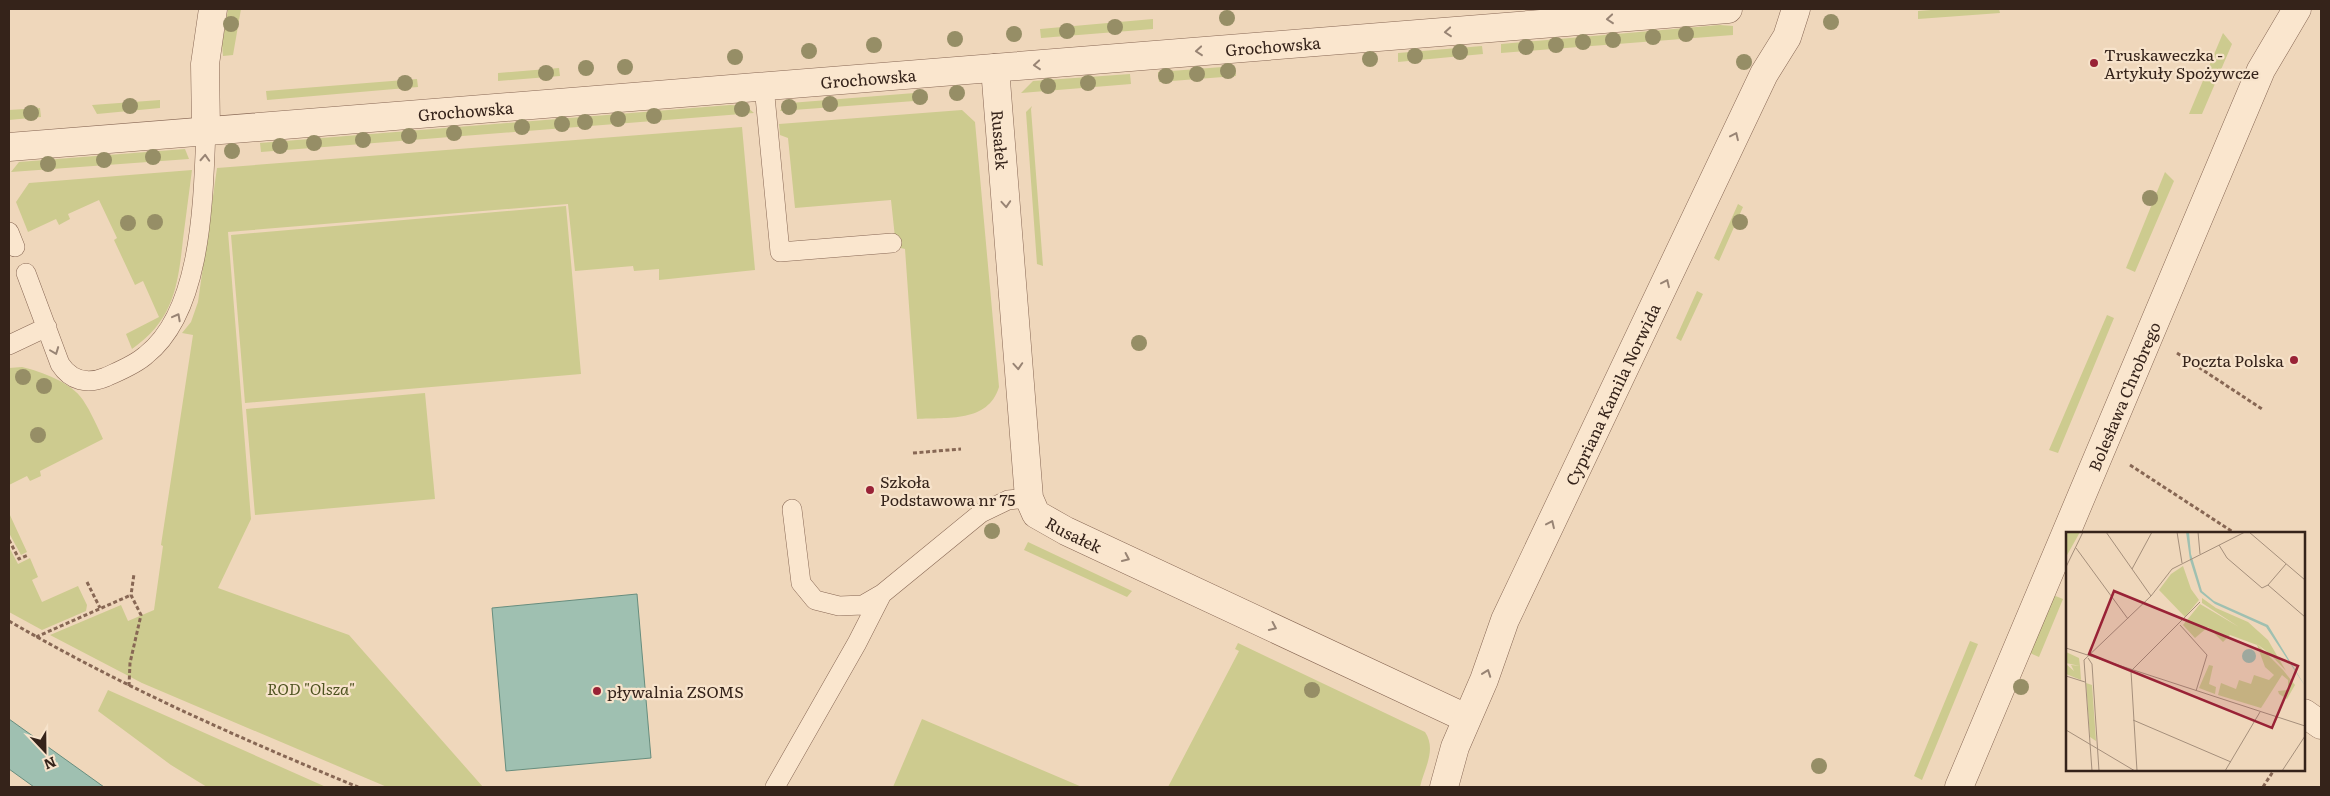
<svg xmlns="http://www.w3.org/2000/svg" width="2330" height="796" font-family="Literata,serif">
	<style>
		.green { fill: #cdcb8f }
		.water { fill: #9fc0b1; stroke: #678d7e }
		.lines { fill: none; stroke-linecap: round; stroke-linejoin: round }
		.service-casing { stroke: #876754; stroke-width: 20 }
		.minor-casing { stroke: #876754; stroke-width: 29 }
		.path { stroke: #876754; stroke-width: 3; stroke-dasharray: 4 2.5; stroke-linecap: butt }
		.service { stroke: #fae6ce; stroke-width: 19 }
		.minor { stroke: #fae6ce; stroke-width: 28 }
		.tree { fill: #968e66 }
		.oneway { stroke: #988474 }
		.poi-dot { fill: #992236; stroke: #f7e3cb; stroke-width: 2 }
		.labels { text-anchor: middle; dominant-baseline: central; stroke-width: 4.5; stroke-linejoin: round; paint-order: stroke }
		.street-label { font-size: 16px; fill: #35231a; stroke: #f7e3cb }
		.poi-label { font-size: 16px; fill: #35231a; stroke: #f7e3cb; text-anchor: start }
		.park-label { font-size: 16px; font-style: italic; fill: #4e5320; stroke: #f7e3cb }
		.inset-road { fill: none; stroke: #a58f7b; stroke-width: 1 }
		.view { fill: #992236; fill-opacity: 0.15; stroke: #992236; stroke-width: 2.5 }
		.inset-edge { fill: none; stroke: #35231a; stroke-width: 2.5 }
	</style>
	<rect width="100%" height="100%" fill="#efd7bb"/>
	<!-- green -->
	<path class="green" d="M228,9h13l-8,46 -10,1 -1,-11z
		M1945,9h54l1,4 -82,6v-8z
		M1153,19v10l-112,9 -1,-9z
		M1720,25l13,1v9l-232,18v-9z
		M2223,33l9,11 -30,70h-13z
		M1482,46l1,8 -85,8v-9z
		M1235,66l1,10 -77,6 -1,-10z
		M559,68l1,8 -62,5v-8z
		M1130,74l1,10 -110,9 12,-12z
		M417,79l1,8 -151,13 -1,-9z
		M927,92l1,8 -148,11 3,-5 7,-3z
		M160,100v8l-63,6 -5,-9z
		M730,105l16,1 8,7 -493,39 -1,-9z
		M1032,106l-1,3 12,157 -6,-2 -11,-152z
		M40,108l1,9 -32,3v-10z
		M962,110l13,12 24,265c-11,36 -52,30 -82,32l-12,-170 -9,-2 -5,-47 -96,8 -7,-70 -8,-3 -1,-11z
		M742,127l13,143 -96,10v-11l-25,2 -1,-5 -58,5 -7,-67 -340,28 23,287 -33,69 131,47 134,152h-96l-245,-104 -92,-48 71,-30 7,16 26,-11 9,-64 -2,-1 32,-210 -11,-2 9,-11 7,-20 19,-134z
		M185,149l4,10 -178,13 8,-10z
		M192,170c-3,23 -6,46 -9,69 -5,46 -9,81 -51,110l-6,-15 33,-17 -16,-36 -8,4 -21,-45 3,-2 -18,-38 -31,14 2,5 -11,6 -3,-6 -28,13 -12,-30 13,-19z
		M2165,172l9,9 -39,91 -9,-4z
		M1738,204l5,3 -24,54 -5,-3z
		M566,206l15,168 -336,29 -14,-168z
		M1697,291l6,3 -22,47 -5,-3z
		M2107,315l7,3 -56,135 -9,-3z
		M22,367c20,5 49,15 61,33 8,12 14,26 20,39l-63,32 1,5 -11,5 -3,-5 -18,9v-117z
		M425,393l10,106 -180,16 -9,-106z
		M9,513l18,39 -6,3 -12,-22z
		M1028,542l104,49 -5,6 -103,-47z
		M9,547l9,17 12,-6 8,19 -6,3 10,22 36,-16 9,19 -1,6 -44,19 -33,-18z
		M2053,595l10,4 -24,58 -9,-4z
		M1970,641l8,3 -56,136 -8,-4z
		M1238,643l187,89c12,18 -1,37 -5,55h-252l71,-136 -4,-2z
		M108,690l218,97h-119l-36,-22 -73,-54z
		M922,719l160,68h-189z"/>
	<!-- water -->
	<path class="water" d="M637,594l14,164 -145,13 -14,-163z
		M9,719l95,68h-70l-25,-18z"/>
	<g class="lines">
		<defs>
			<path id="service" d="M764,86l16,166 112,-9
				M9,232l6,15
				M26,273l34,91c11,17 27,21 46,13 13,-6 29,-12 40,-22 57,-45 57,-158 60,-225
				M9,345l38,-18
				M792,509l9,74 14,17 24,6 24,-1 19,-11
				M775,787l82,-144 25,-49 99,-81 27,-13 21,-2"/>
			<g id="minor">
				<path id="s1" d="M995,68l34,430 7,16 30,17 400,187"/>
				<path d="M206,130l-1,-66 8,-55"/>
				<path id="s2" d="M9,147l1719,-138"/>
				<path d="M2304,713l17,12"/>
				<path id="s3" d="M1444,787l11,-40 29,-67 21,-60 259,-546 23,-37 9,-28"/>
				<path id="s4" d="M1959,787l272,-646 30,-71 36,-61"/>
			</g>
		</defs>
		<!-- service casing -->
		<use href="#service" class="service-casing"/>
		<!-- minor casing -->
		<use href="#minor" class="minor-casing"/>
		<!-- path -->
		<path class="path" d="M2177,353l85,56
			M913,453l48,-4
			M2130,465l106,69
			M9,540l10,19 9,-4
			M87,582l13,26
			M9,621c112,65 230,117 349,166
			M36,637l95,-42
			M129,686l1,-23 11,-48 -10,-20 3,-21
			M2263,787l11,-17"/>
		<!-- service -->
		<use href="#service" class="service"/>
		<!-- minor -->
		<use href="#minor" class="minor"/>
	</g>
	<!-- trees -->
	<g class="tree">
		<circle cx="1227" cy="18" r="8"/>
		<circle cx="1831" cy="22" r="8"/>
		<circle cx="231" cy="24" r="8"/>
		<circle cx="1115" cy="27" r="8"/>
		<circle cx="1067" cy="31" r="8"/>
		<circle cx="1014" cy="34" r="8"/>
		<circle cx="1686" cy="34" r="8"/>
		<circle cx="1653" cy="37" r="8"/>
		<circle cx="955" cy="39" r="8"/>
		<circle cx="1613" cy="40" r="8"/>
		<circle cx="1583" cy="42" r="8"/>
		<circle cx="874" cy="45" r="8"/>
		<circle cx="1556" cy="45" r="8"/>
		<circle cx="1526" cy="47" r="8"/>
		<circle cx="809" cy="51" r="8"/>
		<circle cx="1460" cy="52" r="8"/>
		<circle cx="1415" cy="56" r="8"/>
		<circle cx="735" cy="57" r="8"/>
		<circle cx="1370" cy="59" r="8"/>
		<circle cx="1744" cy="62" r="8"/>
		<circle cx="625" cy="67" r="8"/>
		<circle cx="586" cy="68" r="8"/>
		<circle cx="1228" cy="71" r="8"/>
		<circle cx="546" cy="73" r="8"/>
		<circle cx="1197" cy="74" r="8"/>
		<circle cx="1166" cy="76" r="8"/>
		<circle cx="405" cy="83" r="8"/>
		<circle cx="1088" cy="83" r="8"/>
		<circle cx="1048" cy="86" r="8"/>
		<circle cx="957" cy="93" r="8"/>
		<circle cx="920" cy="97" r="8"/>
		<circle cx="830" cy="104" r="8"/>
		<circle cx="130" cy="106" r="8"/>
		<circle cx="789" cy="107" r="8"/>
		<circle cx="742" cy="109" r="8"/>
		<circle cx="31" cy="113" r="8"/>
		<circle cx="654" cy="116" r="8"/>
		<circle cx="618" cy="119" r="8"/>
		<circle cx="585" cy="122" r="8"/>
		<circle cx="562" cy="124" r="8"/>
		<circle cx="522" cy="127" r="8"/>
		<circle cx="454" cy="133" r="8"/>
		<circle cx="409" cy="136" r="8"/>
		<circle cx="363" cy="140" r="8"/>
		<circle cx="314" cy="143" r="8"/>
		<circle cx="280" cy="146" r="8"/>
		<circle cx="232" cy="151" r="8"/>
		<circle cx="153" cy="157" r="8"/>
		<circle cx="104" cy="160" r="8"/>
		<circle cx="48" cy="164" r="8"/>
		<circle cx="2150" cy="198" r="8"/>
		<circle cx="155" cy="222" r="8"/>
		<circle cx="1740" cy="222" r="8"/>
		<circle cx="128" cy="223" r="8"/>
		<circle cx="1139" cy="343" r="8"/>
		<circle cx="23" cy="377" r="8"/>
		<circle cx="44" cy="386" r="8"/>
		<circle cx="38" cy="435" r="8"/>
		<circle cx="992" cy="531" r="8"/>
		<circle cx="2021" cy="687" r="8"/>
		<circle cx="1312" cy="690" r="8"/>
		<circle cx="1819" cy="766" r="8"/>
	</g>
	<!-- one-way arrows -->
	<defs><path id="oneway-chevron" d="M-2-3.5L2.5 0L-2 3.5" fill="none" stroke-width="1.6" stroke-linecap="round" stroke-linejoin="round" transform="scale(1.25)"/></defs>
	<g class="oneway">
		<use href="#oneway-chevron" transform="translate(1610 19) rotate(175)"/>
		<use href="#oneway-chevron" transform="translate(1448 32) rotate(175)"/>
		<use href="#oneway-chevron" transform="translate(1199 51) rotate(175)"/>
		<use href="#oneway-chevron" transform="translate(1037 65) rotate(175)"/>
		<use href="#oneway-chevron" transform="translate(1735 136) rotate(-65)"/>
		<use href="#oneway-chevron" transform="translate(205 158) rotate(-87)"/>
		<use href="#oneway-chevron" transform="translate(1006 204) rotate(86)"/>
		<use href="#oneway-chevron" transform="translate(1666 283) rotate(-65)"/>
		<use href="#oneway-chevron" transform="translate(177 317) rotate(-62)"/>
		<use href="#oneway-chevron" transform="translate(55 351) rotate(69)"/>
		<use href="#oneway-chevron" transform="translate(1018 366) rotate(86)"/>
		<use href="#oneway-chevron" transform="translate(1551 524) rotate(-65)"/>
		<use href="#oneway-chevron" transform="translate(1126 558) rotate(25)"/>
		<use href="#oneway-chevron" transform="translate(1273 627) rotate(25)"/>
		<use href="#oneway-chevron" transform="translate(1487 673) rotate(-70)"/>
	</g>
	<!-- markers -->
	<g class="poi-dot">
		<circle cx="2094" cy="63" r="5"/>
		<circle cx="2294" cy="360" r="5"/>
		<circle cx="870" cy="490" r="5"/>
		<circle cx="597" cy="691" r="5"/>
	</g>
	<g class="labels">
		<!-- street labels -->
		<g class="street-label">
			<text stroke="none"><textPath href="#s2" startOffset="1268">Grochowska</textPath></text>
			<text stroke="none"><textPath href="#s2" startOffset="862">Grochowska</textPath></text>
			<text stroke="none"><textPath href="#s2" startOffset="458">Grochowska</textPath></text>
			<text stroke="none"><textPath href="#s1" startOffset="72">Rusałek</textPath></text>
			<text stroke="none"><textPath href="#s3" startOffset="428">Cypriana Kamila Norwida</textPath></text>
			<text stroke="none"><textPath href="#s4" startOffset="424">Bolesława Chrobrego</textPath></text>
			<text stroke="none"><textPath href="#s1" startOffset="492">Rusałek</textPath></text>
		</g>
		<!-- poi labels -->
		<g class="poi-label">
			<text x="2104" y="54">Truskaweczka -<tspan x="2104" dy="18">Artykuły Spożywcze</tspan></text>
			<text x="2284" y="360" text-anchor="end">Poczta Polska</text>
			<text x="880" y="481">Szkoła<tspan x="880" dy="18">Podstawowa nr 75</tspan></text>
			<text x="607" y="691">pływalnia ZSOMS</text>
		</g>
		<!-- park labels -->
		<g class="park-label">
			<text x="311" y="688">ROD "Olsza"</text>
		</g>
	</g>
	<!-- overview -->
	<g transform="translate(2066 532)">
		<rect width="239" height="239" fill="#efd7bb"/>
		<path d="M0,0h14l-14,25zM117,34l8,23 8,11 -14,17 -26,-27 12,-16zM136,66l14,10 32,14 20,18 18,31 -16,-17 -22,-17 9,7 26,26 12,15 -8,14 -8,-5 -1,-3 10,-1v-10l-6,-5 -21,33 -43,-13 3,-12 15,6 3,-9 12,4 3,-9 15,5 5,-5 -9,-8 -8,-22 -27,-10 -7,7 -15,-15 -13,11 -12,-13 17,-21 39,23 -37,-24zM0,120l13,6 1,8 -14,-3zM0,132l8,7 -3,-6 9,1 1,14 -15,-6zM143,133l4,1 -4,18 7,3 -1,7 -16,-6zM20,151l6,2 4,56 -6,-4z" fill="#cdcb8f"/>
		<path d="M120,0h3l2,22 11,37 12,10 54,24 37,61 -39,-59 -51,-23 -15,-12 -10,-32zM176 124a7 7 0 1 1 14 0a7 7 0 1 1-14 0Z" fill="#9fc0b1"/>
		<path class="inset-road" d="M40,0l45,64M111,0l5,31M132,0l2,22M183,0l56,48M153,13l8,13 35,30 6,-3 18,-21M10,16l52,71M0,35l17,-35M66,37l20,-37M202,53l37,32M114,93l27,30 -11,36M0,116l239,78M22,126l4,6 7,107M0,144l19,6M67,188l98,42M0,198l69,41M26,239l-8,-111 67,-64 21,-27 73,-37M71,239l-6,-100 69,-69M159,239l35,-59M216,239l23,-35"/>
		<path class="view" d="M48,59l184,75 -26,62 -183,-74z"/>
		<rect width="239" height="239" class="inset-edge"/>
	</g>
	<!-- border -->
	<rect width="2330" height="796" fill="none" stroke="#35231a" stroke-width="20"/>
	<!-- north arrow -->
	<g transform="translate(45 751) rotate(158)" stroke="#f7e3cb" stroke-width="4" paint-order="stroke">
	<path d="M0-4L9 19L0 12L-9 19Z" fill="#35231a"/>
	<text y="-8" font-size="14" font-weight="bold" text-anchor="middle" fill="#35231a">N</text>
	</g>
</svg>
